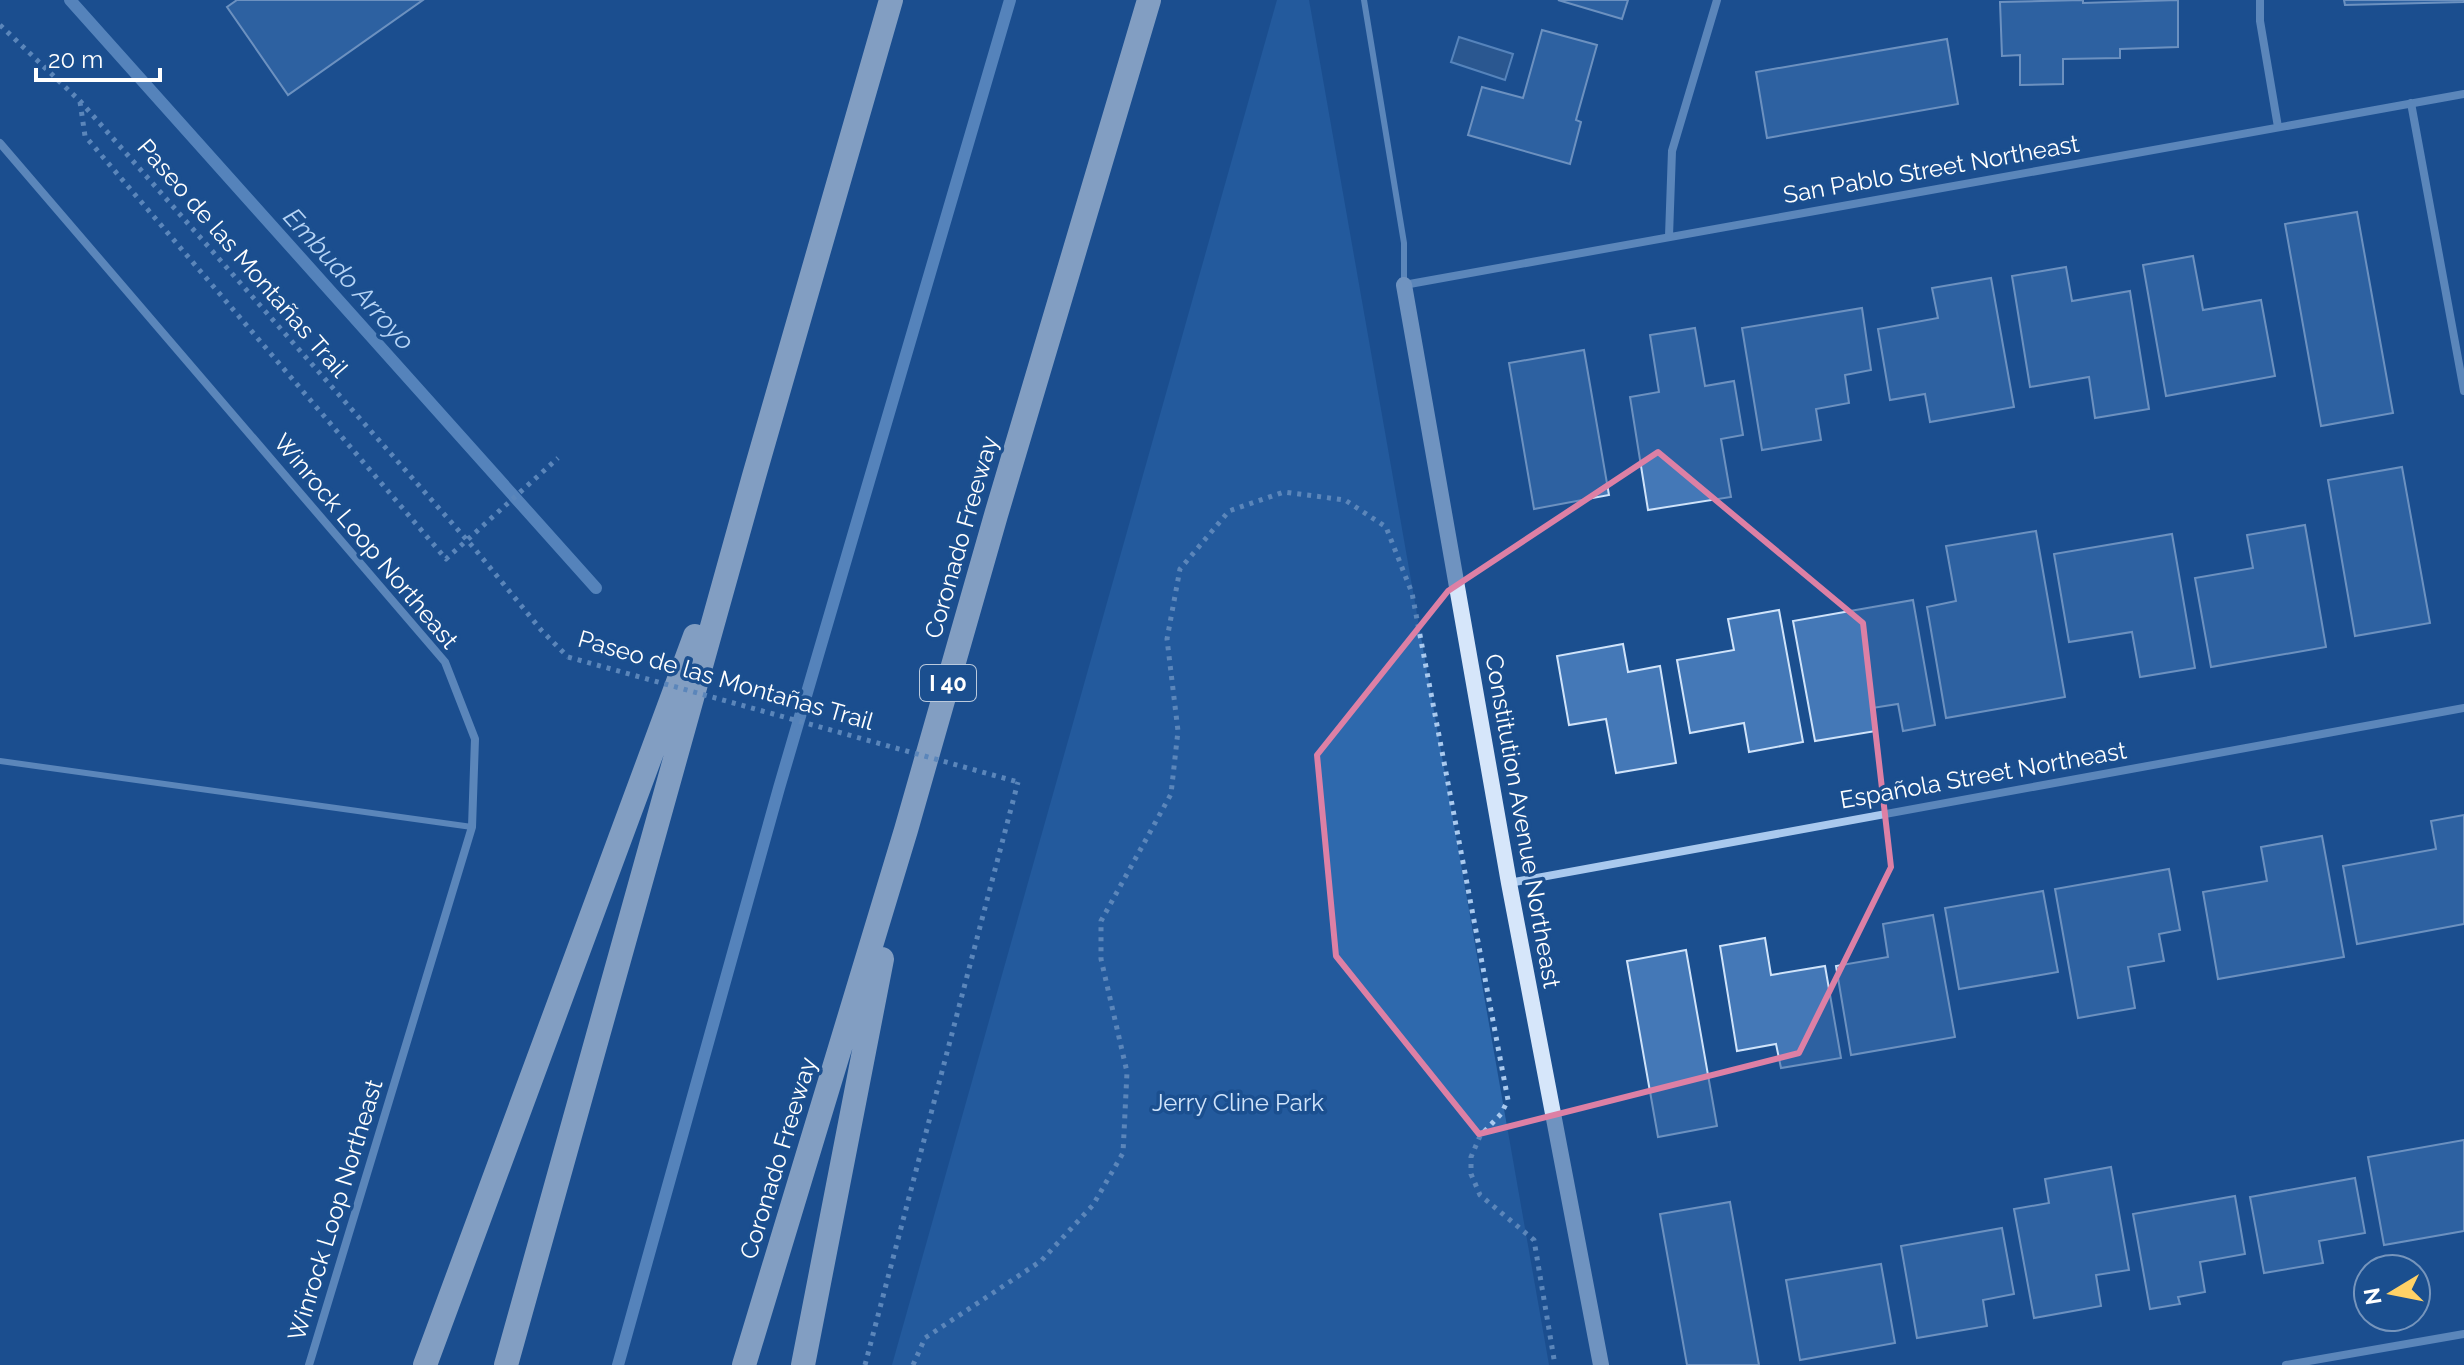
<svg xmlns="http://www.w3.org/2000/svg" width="2464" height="1365" font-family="Raleway,sans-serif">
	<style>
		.green { fill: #2e69ad }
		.water { fill: #3c6290; stroke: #9cc4f0; stroke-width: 2 }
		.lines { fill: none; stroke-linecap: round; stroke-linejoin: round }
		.stream { stroke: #9cc4f0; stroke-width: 12 }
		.building { fill: #4478b7; stroke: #cfe3fa; stroke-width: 2 }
		.path { stroke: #a9c9ee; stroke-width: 5; stroke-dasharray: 4 6; stroke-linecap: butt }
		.lane { stroke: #a9c9ee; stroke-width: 6 }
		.street { stroke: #a9c9ee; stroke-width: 8 }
		.secondary { stroke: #d6e6fa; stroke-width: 16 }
		.highway { stroke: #fff; stroke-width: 24 }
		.path-bridge { stroke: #a9c9ee; stroke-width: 5; stroke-dasharray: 4 6; stroke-linecap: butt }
		.marked { fill: none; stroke: #dd80a5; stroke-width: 6; stroke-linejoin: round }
		.labels { text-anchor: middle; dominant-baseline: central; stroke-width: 7; stroke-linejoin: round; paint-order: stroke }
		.shield { fill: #1b4f8f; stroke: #bbcadd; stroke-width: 2 }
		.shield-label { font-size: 22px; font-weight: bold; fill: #fff }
		.street-label { font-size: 24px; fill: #fff; stroke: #1b4f8f }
		.park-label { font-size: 24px; fill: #cfe3fa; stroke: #1b4f8f }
		.water-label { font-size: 26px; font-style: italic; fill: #b5d3f5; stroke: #1b4f8f }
	</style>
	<rect width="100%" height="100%" fill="#1b4f8f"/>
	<!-- green -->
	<path class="green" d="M1277,0h32l240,1365h-657z"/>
	<!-- water -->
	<path class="water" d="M1459,37l54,17 -8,26 -54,-18z"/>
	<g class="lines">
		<!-- stream -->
		<path class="stream" d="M70,0l526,588
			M618,1365l161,-577 231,-788"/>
	</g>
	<!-- building -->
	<path class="building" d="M237,0h186l-135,95 -61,-88z
		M1558,0h70l-6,19z
		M2083,0v3l95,-3v47l-58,2v9l-57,1v25l-43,1v-30l-18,1 -2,-54z
		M2344,0h120v2l-119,3z
		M1542,30l55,15 -21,75 5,2 -11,42 -102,-29 14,-48 41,11z
		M1947,39l11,65 -191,34 -11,-66z
		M2357,212l36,201 -72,13 -36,-202z
		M2193,256l10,54 58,-10 14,76 -109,20 -23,-131z
		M2066,267l6,34 58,-10 19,118 -54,9 -6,-41 -59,10 -18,-111z
		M1991,278l23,129 -84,15 -5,-28 -35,6 -12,-71 60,-11 -6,-30z
		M1862,308l9,62 -26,5 4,28 -33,6 5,31 -59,10 -20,-122z
		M1695,328l10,58 29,-5 9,54 -22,4 10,58 -83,13 -18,-113 29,-5 -9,-57z
		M1584,350l25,145 -75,14 -25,-146z
		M2402,467l28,156 -75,13 -27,-156z
		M2305,525l21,122 -115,20 -16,-89 58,-10 -6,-33z
		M2036,531l29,166 -119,21 -19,-111 29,-6 -10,-55z
		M2172,534l23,134 -55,9 -8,-45 -63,10 -15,-88z
		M1913,600l22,125 -32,6 -5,-27 -26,4 4,23 -61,10 -22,-120z
		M1779,610l24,132 -54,10 -5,-29 -54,10 -13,-73 57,-10 -6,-31z
		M1623,644l5,28 32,-6 16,97 -60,10 -10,-54 -37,6 -12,-69z
		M2464,815v109l-107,20 -14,-78 93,-17 -5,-28z
		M2322,836l22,121 -126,22 -15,-87 64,-11 -6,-34z
		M2169,869l11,61 -21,4 5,27 -36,6 7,41 -57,10 -23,-129z
		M2043,891l15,81 -99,17 -14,-81z
		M1933,915l22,122 -104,18 -15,-89 52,-9 -5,-33z
		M1765,938l6,37 54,-9 16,92 -60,10 -5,-24 -39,7 -17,-105z
		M1686,950l31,176 -59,11 -31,-176z
		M2464,1140v91l-80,14 -16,-88z
		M2111,1167l18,103 -33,5 5,31 -67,12 -20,-109 35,-6 -4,-24z
		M2355,1178l10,55 -46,8 4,22 -59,10 -14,-76z
		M2235,1196l10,58 -45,8 5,30 -27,5 2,7 -30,5 -17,-95z
		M1730,1202l29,163h-72l-27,-151z
		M2002,1228l12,66 -31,6 4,26 -70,12 -16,-92z
		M1881,1264l14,79 -95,17 -14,-80z"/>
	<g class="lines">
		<!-- path -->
		<path class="path" d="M0,25l80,76 394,447 68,83 26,26
			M80,102l5,34 361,423 112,-101
			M865,1365l153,-583
			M913,1365l12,-27 116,-77 52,-56 30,-52 4,-81 -26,-113v-38l70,-127 7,-63 -11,-92 13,-70 49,-58 55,-19 61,8 41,27 26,66 96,507 -7,14 -21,22 -9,21v17l9,21 54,45 21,125"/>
		<!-- lane -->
		<path class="lane" d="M1364,0l40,243v42
			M0,761l472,66"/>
		<!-- street -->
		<path class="street" d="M2260,0v21l18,106
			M2411,103l53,288
			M0,143l445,519 30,77 -3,88 -163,538
			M1669,236l3,-85 45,-151
			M1404,285l1060,-191
			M1509,883l955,-175
			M2286,1365l178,-31"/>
		<!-- secondary -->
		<path class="secondary" d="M1404,285l105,598 92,482"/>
		<!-- highway -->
		<path class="highway" d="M425,1365l270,-729
			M506,1365l248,-889 137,-476
			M744,1365l162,-535 90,-315 153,-515
			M803,1365l79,-406"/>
		<!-- path-bridge -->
		<path class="path-bridge" d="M568,657l450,125"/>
	</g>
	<!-- marked area -->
	<path d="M0 0H2464V1365H0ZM1658,452l205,171 28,244 -92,186 -320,81 -143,-178 -19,-201 131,-164z" fill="#1b4f8f" fill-opacity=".55" fill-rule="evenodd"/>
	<path class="marked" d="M1658,452l205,171 28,244 -92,186 -320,81 -143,-178 -19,-201 131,-164z"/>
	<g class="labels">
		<!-- shield labels -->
		<rect class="shield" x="920" y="665" width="56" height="36" rx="6"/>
		<g class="shield-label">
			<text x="948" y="683">I 40</text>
		</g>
		<!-- street labels -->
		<g class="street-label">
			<text transform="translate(1931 169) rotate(-10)">San Pablo Street Northeast</text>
			<text transform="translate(243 258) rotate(49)">Paseo de las Montañas Trail</text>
			<text transform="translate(961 537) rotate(-74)">Coronado Freeway</text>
			<text transform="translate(366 541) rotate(50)">Winrock Loop Northeast</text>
			<text transform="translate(726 680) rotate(16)">Paseo de las Montañas Trail</text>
			<text transform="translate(1983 775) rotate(-10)">Española Street Northeast</text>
			<text transform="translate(1523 821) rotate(80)">Constitution Avenue Northeast</text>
			<text transform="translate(778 1158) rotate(-73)">Coronado Freeway</text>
			<text transform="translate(335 1210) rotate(-73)">Winrock Loop Northeast</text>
		</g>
		<!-- park labels -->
		<g class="park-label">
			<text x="1238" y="1102">Jerry Cline Park</text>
		</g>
		<!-- water labels -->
		<g class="water-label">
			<text transform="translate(349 279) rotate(48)">Embudo Arroyo</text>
		</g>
	</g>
	<!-- north arrow -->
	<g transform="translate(2392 1293) rotate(260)"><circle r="38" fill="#1b4f8f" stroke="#7695bc" stroke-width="2"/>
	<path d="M0-6L14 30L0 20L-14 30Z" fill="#ffd166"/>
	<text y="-12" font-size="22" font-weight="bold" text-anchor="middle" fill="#ffffff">N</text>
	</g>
	<!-- scale -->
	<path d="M36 68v12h124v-12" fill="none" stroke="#ffffff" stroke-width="4"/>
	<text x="48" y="68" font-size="24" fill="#ffffff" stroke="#1b4f8f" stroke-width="6" paint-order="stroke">20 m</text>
</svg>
